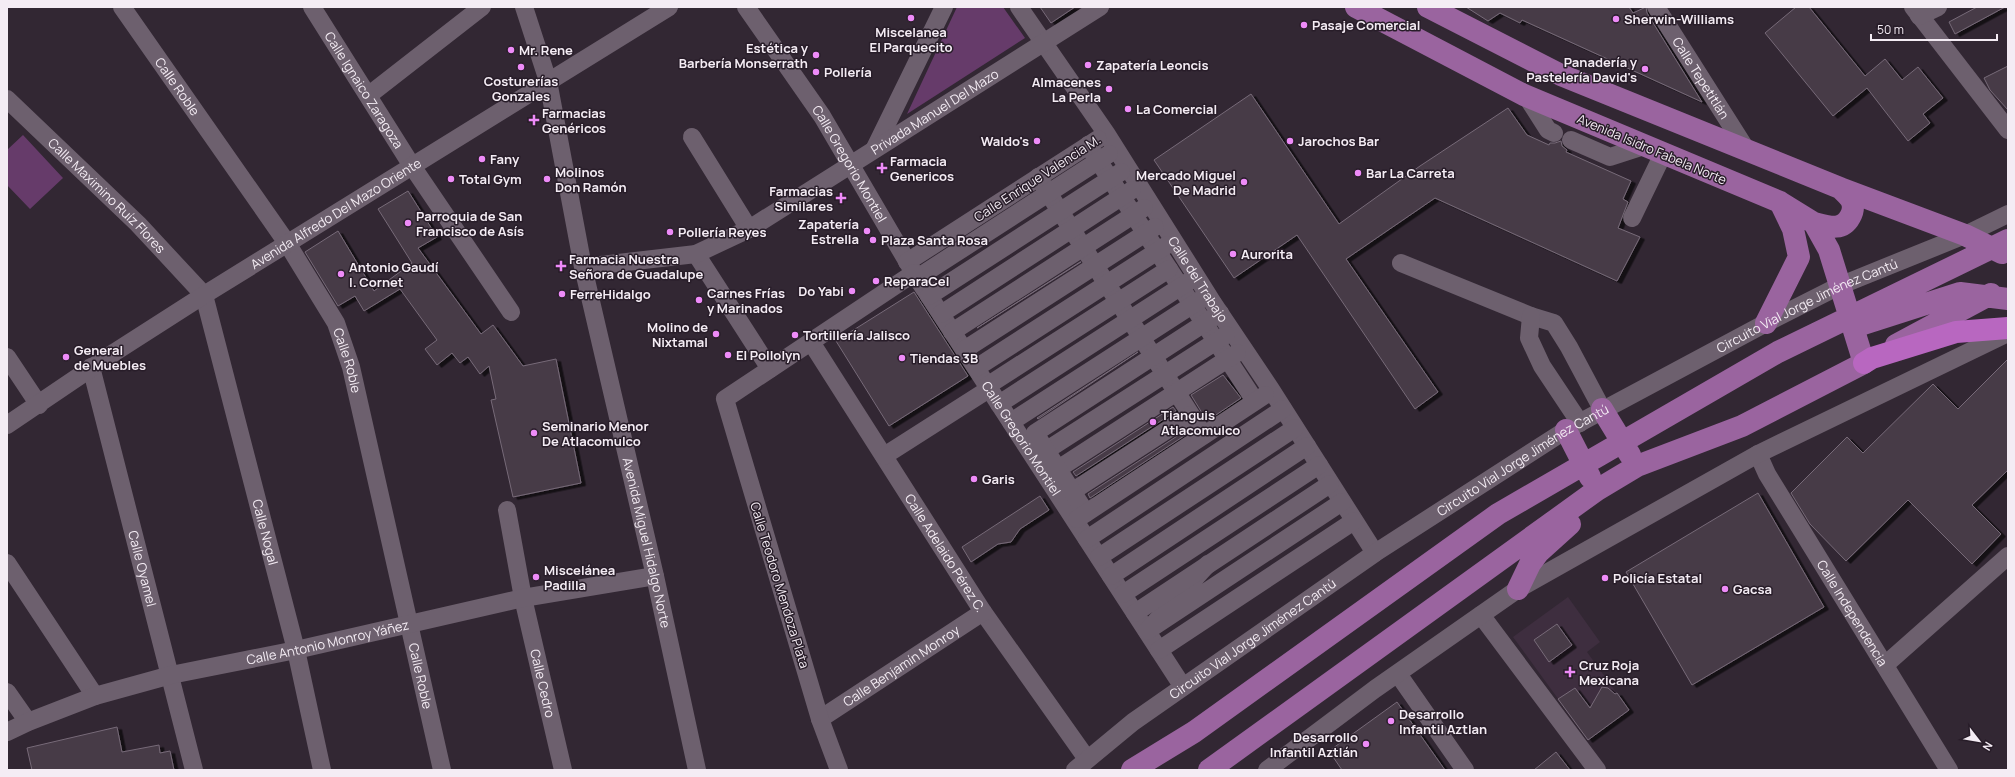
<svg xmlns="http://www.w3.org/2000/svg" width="2015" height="777" font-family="Manrope,sans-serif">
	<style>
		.built { fill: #3e2e3f }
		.green { fill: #663b6a }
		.building { fill: #463b47; stroke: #776a78; filter: url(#shadow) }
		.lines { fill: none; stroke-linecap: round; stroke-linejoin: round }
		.minor { stroke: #6d606e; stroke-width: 18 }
		.major { stroke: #9a649f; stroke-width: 22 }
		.highway { stroke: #b867c0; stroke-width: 22 }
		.poi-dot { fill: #ee8bf8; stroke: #281d29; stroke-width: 1.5 }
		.labels { text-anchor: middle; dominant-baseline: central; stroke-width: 3; stroke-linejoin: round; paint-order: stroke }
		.poi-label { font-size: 13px; font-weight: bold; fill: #f4ecf4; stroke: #281d29; text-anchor: start }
		.street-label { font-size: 13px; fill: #f4ecf4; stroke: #281d29 }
	</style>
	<defs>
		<filter id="shadow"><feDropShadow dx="4.5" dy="2.5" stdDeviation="0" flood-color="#0009"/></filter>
	</defs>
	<rect width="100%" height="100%" fill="#322733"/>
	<!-- built -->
	<path class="built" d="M1568,597l32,45 -13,10 42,58 -41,30 -75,-103z"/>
	<!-- green -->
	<path class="green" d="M957,7h46l22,31 -118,76z
		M23,135l40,43 -33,31 -23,-24v-35z"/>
	<!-- building -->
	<path class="building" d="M1040,7h35l-24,16z
		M1466,7h163l4,6 13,-6 1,6 55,89 -180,-82 -2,3 -20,-10 -12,8z
		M1796,7h13l56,69 20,-17 17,21 16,-13 25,31 -20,16 7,9 -22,18 -41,-53 -34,28 -68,-83z
		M1977,7h28l-50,27 -6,-12z
		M2008,66v44l-18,-20 -6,-12z
		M1251,94l88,130 81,-58 88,-58 19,27 22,10 1,-2h5l6,-2 1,5 5,4 -1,2 65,29 -8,18 5,3 -10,26 22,9 -23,44 -182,-83 -89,61 92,133 -23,17 -118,-174 -63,43 -80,-118z
		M408,191l29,46 -19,11 63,86 12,-9 30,41 33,-7 25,124 -68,14 -22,-97 5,-1 -7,-33 -9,8 -12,-17 -8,6 -8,-10 -15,12 -12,-16 12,-9 -37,-51 -36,22 -9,-15 -17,10 -33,-54 33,-21 36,60 38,-28 -34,-54z
		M1080,262h1l-104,66z
		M914,292l54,84 -79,50 -53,-85z
		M1138,352l-100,67 -1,-1z
		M2008,359v111l-36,35 29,29 -29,30 -64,-64 -62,61 -36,-37 -19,-31 56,-56 16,16 70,-69 25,25z
		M1223,375l18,23 -34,23 -16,-26z
		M1173,407l3,4 -100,65 -3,-4z
		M1188,429l2,3 -100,66 -2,-4z
		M1758,493l66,114 -132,78 -66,-113z
		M1040,496l9,14 -29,19 -9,13 -13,2 -27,18 -9,-15z
		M1557,624l15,21 -23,17 -15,-22z
		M1602,687l6,1 7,6 2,-1 12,17 -41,30 -30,-41 17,-11 15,20z
		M1397,702l48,68h-103l-13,-19z
		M117,727l5,25 37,-7 1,8 10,-2 4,19h-142l-5,-22z
		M1556,752l14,18h-36z"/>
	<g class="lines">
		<!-- minor -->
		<g class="minor">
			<path id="s1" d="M122,7l165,236 49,80 15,44 91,403"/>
			<path id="s2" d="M312,7l100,159 99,146"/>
			<path id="s3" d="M524,7l24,74 35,186 72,309 42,194"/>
			<path id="s4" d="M746,7l76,109 92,157 269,414"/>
			<path id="s5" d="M1019,7l87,126 107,170 59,88 103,162"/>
			<path id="s6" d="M1656,7l90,142"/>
			<path d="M1913,7l95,123"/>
			<path d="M1919,16l19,-9"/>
			<path d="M369,95l113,-88"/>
			<path d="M1527,97l21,33 6,3"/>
			<path id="s7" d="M7,99l131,125 66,71 92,355 26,120"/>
			<path d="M692,137l57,92"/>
			<path d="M1571,140l39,17 34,-11"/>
			<path d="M1088,145l167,256"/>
			<path d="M875,148l69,-141"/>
			<path d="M1038,177l166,258"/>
			<path d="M1632,218l31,-64"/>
			<path d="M696,254l74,115"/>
			<path d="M907,262l191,-123"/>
			<path d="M1401,263l130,53 23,7 15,24 33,62"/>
			<path id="s8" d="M583,267l113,-13 53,-25 351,-222"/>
			<path d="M917,278l192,-124"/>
			<path d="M929,296l192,-124"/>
			<path d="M941,314l191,-124"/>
			<path d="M1531,316l-2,22 13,28 38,57"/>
			<path d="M952,332l192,-124"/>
			<path id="s9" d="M811,342l172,270 104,147"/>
			<path d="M964,350l191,-123"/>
			<path d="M7,357l32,48"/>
			<path id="s10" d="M91,367l103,403"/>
			<path d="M976,368l191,-123"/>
			<path d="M987,386l182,-117"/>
			<path d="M999,404l192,-124"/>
			<path d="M1011,422l192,-124"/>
			<path id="s11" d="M7,425l108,-73 89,-57 465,-288"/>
			<path id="s12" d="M1758,454l9,20 182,296"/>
			<path d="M884,456l105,-67"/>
			<path d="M1036,457l190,-122"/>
			<path d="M1058,469l179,-116"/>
			<path d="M1073,491l117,-76"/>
			<path id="s13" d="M507,510l16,88 40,172"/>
			<path d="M1086,513l-51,-80 185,-120"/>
			<path d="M1077,519l188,-124"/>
			<path d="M1087,539l196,-130"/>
			<path d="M1099,557l196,-129"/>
			<path d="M7,563l88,133"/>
			<path d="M1208,564l-61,67 195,-129"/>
			<path d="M1111,576l196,-130"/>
			<path d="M1123,594l196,-129"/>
			<path d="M1135,613l195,-129"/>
			<path d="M1481,615l116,155"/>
			<path d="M1159,650l195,-129"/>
			<path d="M1885,665l123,-109"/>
			<path d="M1398,674l67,96"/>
			<path d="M7,692l21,30"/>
			<path id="s14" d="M820,719l163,-107"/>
			<path id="s15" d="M7,732l21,-10 67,-26 76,-21 125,-25 227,-52 132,-22"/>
			<path d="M839,770l-19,-51 -95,-320 189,-126"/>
			<path id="s16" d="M1075,770l58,-48 242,-169 191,-123 200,-107 73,-37 126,-51 43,-21"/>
			<path d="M1267,770l108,-81 143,-100 240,-135 250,-121"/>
		</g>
		<!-- major -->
		<path class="major" d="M1428,7l133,68 279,113 125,47 37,18
			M1814,223c13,3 28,9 36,-6 3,-5 4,-9 2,-15 -2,-5 -8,-10 -12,-14
			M1766,323l33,-66 -6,-28 -13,-27
			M1857,326l103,-33 48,6
			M1896,345l95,-51
			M1602,409l28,46
			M1566,430l24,47
			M1518,589l12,-25 9,-12 31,-28
			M1132,770l62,-38 304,-218 280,-162 230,-112
			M1209,770l388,-280 40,-24 105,-40 122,-63 -35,-113 -15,-27 -34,-21 -256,-107 -168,-88"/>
		<!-- highway -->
		<path class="highway" d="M1864,363l8,-5 84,-26 52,-4"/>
	</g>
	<!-- markers -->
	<g class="poi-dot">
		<circle cx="911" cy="18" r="4"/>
		<circle cx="1616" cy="19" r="4"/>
		<circle cx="1304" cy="25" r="4"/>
		<circle cx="511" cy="50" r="4"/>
		<circle cx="816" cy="55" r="4"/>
		<circle cx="1088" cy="65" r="4"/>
		<circle cx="521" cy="67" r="4"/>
		<circle cx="1645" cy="69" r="4"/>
		<circle cx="816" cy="72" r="4"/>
		<circle cx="1109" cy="89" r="4"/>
		<circle cx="1128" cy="109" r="4"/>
		<path d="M532 114h4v4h4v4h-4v4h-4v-4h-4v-4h4z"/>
		<circle cx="1037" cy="141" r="4"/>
		<circle cx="1290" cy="141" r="4"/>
		<circle cx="482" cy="159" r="4"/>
		<path d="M880 162h4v4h4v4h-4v4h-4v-4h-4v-4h4z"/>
		<circle cx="1358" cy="173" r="4"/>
		<circle cx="451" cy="179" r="4"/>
		<circle cx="547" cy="179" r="4"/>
		<circle cx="1244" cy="182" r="4"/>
		<path d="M839 192h4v4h4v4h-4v4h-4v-4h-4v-4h4z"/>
		<circle cx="408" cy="223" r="4"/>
		<circle cx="867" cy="231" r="4"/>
		<circle cx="670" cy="232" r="4"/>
		<circle cx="873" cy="240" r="4"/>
		<circle cx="1233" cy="254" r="4"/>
		<path d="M559 260h4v4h4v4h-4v4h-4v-4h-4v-4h4z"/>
		<circle cx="341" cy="274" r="4"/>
		<circle cx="876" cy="281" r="4"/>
		<circle cx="852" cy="291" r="4"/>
		<circle cx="562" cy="294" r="4"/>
		<circle cx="699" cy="300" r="4"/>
		<circle cx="716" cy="334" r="4"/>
		<circle cx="795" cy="335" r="4"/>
		<circle cx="728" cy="355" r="4"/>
		<circle cx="66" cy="357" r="4"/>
		<circle cx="902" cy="358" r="4"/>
		<circle cx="1153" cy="422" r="4"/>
		<circle cx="534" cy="433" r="4"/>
		<circle cx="974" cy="479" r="4"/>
		<circle cx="536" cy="577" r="4"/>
		<circle cx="1605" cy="578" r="4"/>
		<circle cx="1725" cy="589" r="4"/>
		<path d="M1568 666h4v4h4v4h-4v4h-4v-4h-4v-4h4z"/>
		<circle cx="1391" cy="721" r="4"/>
		<circle cx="1366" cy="744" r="4"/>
	</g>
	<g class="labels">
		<!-- poi labels -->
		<g class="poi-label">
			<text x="1624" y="19">Sherwin-Williams</text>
			<text x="1312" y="25">Pasaje Comercial</text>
			<text x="911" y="32" text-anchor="middle">Miscelanea<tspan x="911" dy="15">El Parquecito</tspan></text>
			<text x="808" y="48" text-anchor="end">Estética y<tspan x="808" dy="15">Barbería Monserrath</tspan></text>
			<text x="519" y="50">Mr. Rene</text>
			<text x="1637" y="62" text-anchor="end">Panadería y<tspan x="1637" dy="15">Pastelería David's</tspan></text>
			<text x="1096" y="65">Zapatería Leoncis</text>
			<text x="824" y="72">Pollería</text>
			<text x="521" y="81" text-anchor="middle">Costurerías<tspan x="521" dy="15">Gonzales</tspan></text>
			<text x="1101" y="82" text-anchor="end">Almacenes<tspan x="1101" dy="15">La Perla</tspan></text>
			<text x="1136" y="109">La Comercial</text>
			<text x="542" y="113">Farmacias<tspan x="542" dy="15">Genéricos</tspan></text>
			<text x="1029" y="141" text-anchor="end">Waldo's</text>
			<text x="1298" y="141">Jarochos Bar</text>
			<text x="490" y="159">Fany</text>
			<text x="890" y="161">Farmacia<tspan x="890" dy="15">Genericos</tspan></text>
			<text x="555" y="172">Molinos<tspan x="555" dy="15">Don Ramón</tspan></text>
			<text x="1366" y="173">Bar La Carreta</text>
			<text x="1236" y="175" text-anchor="end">Mercado Miguel<tspan x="1236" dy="15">De Madrid</tspan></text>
			<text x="459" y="179">Total Gym</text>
			<text x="833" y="191" text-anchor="end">Farmacias<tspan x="833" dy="15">Similares</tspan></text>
			<text x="416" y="216">Parroquia de San<tspan x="416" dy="15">Francisco de Asís</tspan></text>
			<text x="859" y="224" text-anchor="end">Zapatería<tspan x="859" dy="15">Estrella</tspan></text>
			<text x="678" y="232">Pollería Reyes</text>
			<text x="881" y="240">Plaza Santa Rosa</text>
			<text x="1241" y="254">Aurorita</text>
			<text x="569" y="259">Farmacia Nuestra<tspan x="569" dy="15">Señora de Guadalupe</tspan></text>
			<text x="349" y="267">Antonio Gaudí<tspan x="349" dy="15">I. Cornet</tspan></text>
			<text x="884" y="281">ReparaCel</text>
			<text x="844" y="291" text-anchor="end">Do Yabi</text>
			<text x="707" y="293">Carnes Frías<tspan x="707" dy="15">y Marinados</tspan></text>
			<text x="570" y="294">FerreHidalgo</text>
			<text x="708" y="327" text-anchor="end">Molino de<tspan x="708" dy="15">Nixtamal</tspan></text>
			<text x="803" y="335">Tortillería Jalisco</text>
			<text x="74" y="350">General<tspan x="74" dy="15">de Muebles</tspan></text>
			<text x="736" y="355">El Pollolyn</text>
			<text x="910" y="358">Tiendas 3B</text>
			<text x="1161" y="415">Tianguis<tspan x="1161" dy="15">Atlacomulco</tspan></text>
			<text x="542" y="426">Seminario Menor<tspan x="542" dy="15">De Atlacomulco</tspan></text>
			<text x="982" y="479">Garis</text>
			<text x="544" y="570">Miscelánea<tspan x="544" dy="15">Padilla</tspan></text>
			<text x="1613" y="578">Policía Estatal</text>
			<text x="1733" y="589">Gacsa</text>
			<text x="1579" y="665">Cruz Roja<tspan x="1579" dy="15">Mexicana</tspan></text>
			<text x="1399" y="714">Desarrollo<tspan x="1399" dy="15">Infantil Aztlan</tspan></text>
			<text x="1358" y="737" text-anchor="end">Desarrollo<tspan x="1358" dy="15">Infantil Aztlán</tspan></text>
		</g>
		<!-- street labels -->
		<g class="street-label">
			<text stroke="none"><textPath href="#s6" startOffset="84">Calle Tepetitlán</textPath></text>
			<text stroke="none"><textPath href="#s1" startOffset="97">Calle Roble</textPath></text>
			<text stroke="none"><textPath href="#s2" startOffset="98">Calle Ignaico Zaragoza</textPath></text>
			<text stroke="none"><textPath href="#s8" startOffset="392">Privada Manuel Del Mazo</textPath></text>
			<text transform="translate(1652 149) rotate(23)">Avenida Isidro Fabela Norte</text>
			<text stroke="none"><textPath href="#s4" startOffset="188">Calle Gregorio Montiel</textPath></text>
			<text transform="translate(1037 178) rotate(-33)">Calle Enrique Valencia M.</text>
			<text stroke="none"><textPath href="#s7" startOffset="139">Calle Maximino Ruíz Flores</textPath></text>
			<text stroke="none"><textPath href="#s11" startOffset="391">Avenida Alfredo Del Mazo Oriente</textPath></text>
			<text stroke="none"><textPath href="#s5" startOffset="326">Calle del Trabajo</textPath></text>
			<text stroke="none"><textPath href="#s16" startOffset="869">Circuito Vial Jorge Jiménez Cantú</textPath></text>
			<text stroke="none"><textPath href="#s1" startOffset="421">Calle Roble</textPath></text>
			<text stroke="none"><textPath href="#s4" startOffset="512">Calle Gregorio Montiel</textPath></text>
			<text stroke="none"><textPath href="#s16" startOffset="545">Circuito Vial Jorge Jiménez Cantú</textPath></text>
			<text stroke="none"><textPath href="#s7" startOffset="523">Calle Nogal</textPath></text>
			<text stroke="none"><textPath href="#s3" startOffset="550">Avenida Miguel Hidalgo Norte</textPath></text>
			<text stroke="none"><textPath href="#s9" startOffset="250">Calle Adelaido Pérez C.</textPath></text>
			<text stroke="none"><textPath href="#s10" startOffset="208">Calle Oyamel</textPath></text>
			<text transform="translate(780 585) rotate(73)">Calle Teodoro Mendoza Plata</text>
			<text stroke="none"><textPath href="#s12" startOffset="185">Calle Independencia</textPath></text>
			<text stroke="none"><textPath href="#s16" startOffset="221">Circuito Vial Jorge Jiménez Cantú</textPath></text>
			<text stroke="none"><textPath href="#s15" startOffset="334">Calle Antonio Monroy Yáñez</textPath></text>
			<text stroke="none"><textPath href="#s14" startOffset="97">Calle Benjamín Monroy</textPath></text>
			<text stroke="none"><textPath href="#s1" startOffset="745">Calle Roble</textPath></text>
			<text stroke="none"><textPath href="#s13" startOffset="177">Calle Cedro</textPath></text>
		</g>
	</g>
	<!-- border -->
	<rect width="2015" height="777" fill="none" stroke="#f4ecf4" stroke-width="16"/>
	<!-- north arrow -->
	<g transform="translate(1979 741) rotate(121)" stroke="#281d29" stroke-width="3" paint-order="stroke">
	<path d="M0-3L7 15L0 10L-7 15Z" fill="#f4ecf4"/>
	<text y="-6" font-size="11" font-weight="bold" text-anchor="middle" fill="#f4ecf4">N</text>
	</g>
	<!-- scale -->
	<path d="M1871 34v6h126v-6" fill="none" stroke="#f4ecf4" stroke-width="2"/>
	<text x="1877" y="34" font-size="12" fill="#f4ecf4" stroke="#281d29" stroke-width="3" paint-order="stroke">50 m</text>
</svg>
